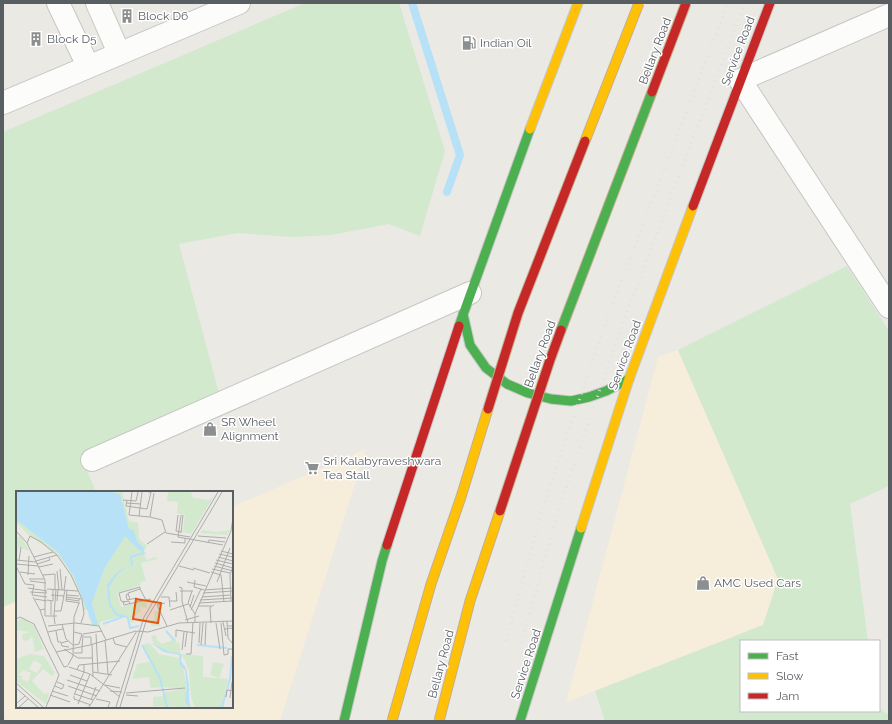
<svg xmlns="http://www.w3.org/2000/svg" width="892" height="724" font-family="Raleway,sans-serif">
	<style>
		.commercial { fill: #f6eddb }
		.green { fill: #d2e9cd }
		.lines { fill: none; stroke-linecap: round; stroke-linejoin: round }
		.stream { stroke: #b6e1f7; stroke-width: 8 }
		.street-casing { stroke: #c6c6c5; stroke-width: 24 }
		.fast-casing { stroke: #c6c7c6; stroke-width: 11 }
		.slow-casing { stroke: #c6c7c6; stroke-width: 11 }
		.jam-casing { stroke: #c6c7c6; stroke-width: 11 }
		.street { stroke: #fcfcfb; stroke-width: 22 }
		.fast { stroke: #4caf50; stroke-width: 9 }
		.slow { stroke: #ffc107; stroke-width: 9 }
		.jam { stroke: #c62828; stroke-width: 9 }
		.rail { stroke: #e2e2e1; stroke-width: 3; stroke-dasharray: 1 5; stroke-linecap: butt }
		.fast-bridge-casing { stroke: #c2af91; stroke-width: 11; stroke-linecap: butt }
		.slow-bridge-casing { stroke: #c2af91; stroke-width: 11; stroke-linecap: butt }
		.jam-bridge-casing { stroke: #c2af91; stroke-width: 11; stroke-linecap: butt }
		.fast-bridge { stroke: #4caf50; stroke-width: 9 }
		.slow-bridge { stroke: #ffc107; stroke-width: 9 }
		.jam-bridge { stroke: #c62828; stroke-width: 9 }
		.labels { text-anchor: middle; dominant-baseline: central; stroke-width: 3; stroke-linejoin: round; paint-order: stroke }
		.poi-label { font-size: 12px; fill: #595e63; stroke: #fff; text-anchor: start }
		.street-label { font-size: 12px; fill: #595e63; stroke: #fff }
		.inset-river { fill: none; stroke: #b6e1f7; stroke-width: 2 }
		.inset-road { fill: none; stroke: #acadac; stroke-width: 1 }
		.view { fill: #e15910; fill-opacity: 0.15; stroke: #e15910; stroke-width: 2 }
		.inset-edge { fill: none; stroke: #595e63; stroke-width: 2 }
	</style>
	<rect width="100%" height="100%" fill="#eae9e4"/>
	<!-- commercial -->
	<path class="commercial" d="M678,350l100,229 -15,46 -197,77 92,-345z
		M366,449l-86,272h-274l-3,-12v-102l14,-6v106h215v-200z"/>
	<!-- green -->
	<path class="green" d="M305,3h94l46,148 -25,85 -31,-12 -58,11 -38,2 -56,-4 -58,11 41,153 -138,62 14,33h-79v109l-14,6v-475z
		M847,266l42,65v155l-39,18 18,137h-127v70h138v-3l10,7v6h-284l-10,-30 168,-66 15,-46 -100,-229z"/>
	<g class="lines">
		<!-- stream -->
		<path class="stream" d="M412,3l48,152 -13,37"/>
		<defs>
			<path id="street" d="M58,3l30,63
				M97,3l22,50
				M889,15l-149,65 149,227
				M3,103l236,-100
				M92,460l378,-167"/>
			<path id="fast" d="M463,314l7,31 16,23 21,16 21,9 23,6 20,2 18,-4 17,-6 23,-12
				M459,326l71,-197
				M344,721l38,-160 5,-16
				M520,721l61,-193"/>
			<path id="slow" d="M530,129l48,-126
				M581,528l48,-149 64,-173"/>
			<path id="jam" d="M693,206l77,-203
				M387,545l72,-219"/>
		</defs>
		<!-- street casing -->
		<use href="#street" class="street-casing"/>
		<!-- fast casing -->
		<use href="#fast" class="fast-casing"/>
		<!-- slow casing -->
		<use href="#slow" class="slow-casing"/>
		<!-- jam casing -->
		<use href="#jam" class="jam-casing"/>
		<!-- street -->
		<use href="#street" class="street"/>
		<!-- fast -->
		<use href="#fast" class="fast"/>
		<!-- slow -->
		<use href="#slow" class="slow"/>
		<!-- jam -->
		<use href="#jam" class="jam"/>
		<!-- rail -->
		<path class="rail" d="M506,641l38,-137 64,-188 120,-313
			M521,643l38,-134 64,-187 122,-319"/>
		<defs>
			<path id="fast-bridge" d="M561,330l91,-238"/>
			<path id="slow-bridge" d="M585,141l54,-138
				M392,721l39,-137 30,-87 27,-88
				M439,721l31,-120 30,-90"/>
			<path id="jam-bridge" d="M652,92l34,-89
				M488,409l30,-96 67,-172
				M500,511l50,-151 11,-30"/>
		</defs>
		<!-- fast-bridge casing -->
		<use href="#fast-bridge" class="fast-bridge-casing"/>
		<!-- slow-bridge casing -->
		<use href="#slow-bridge" class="slow-bridge-casing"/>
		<!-- jam-bridge casing -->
		<use href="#jam-bridge" class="jam-bridge-casing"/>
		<!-- fast-bridge -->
		<use href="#fast-bridge" class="fast-bridge"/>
		<!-- slow-bridge -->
		<use href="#slow-bridge" class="slow-bridge"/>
		<!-- jam-bridge -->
		<use href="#jam-bridge" class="jam-bridge"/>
	</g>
	<!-- icons -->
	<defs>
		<symbol id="building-bare" viewBox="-9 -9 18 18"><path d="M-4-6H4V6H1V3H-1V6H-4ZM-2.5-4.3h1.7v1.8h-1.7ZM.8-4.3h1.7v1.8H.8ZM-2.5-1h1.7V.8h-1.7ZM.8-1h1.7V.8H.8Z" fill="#8c8f90" stroke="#fff" stroke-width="2.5" paint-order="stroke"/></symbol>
		<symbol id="fuel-bare" viewBox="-9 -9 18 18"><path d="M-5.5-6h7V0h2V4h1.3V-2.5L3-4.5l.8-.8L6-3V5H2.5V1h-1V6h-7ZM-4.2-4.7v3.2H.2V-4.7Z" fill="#8c8f90" stroke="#fff" stroke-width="2.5" paint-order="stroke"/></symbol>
		<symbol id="shop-bare" viewBox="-9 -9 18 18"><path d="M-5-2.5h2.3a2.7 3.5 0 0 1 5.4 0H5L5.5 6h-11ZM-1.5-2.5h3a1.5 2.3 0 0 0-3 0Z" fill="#8c8f90" stroke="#fff" stroke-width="2.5" paint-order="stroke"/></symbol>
		<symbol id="supermarket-bare" viewBox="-9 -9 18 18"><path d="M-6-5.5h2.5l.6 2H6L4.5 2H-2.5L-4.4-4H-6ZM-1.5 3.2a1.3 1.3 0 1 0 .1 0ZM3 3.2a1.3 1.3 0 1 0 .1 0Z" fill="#8c8f90" stroke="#fff" stroke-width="2.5" paint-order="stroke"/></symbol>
	</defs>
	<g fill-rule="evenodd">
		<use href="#building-bare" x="117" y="6" width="20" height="20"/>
		<use href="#building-bare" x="26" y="29" width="20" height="20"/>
		<use href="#fuel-bare" x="459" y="33" width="20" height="20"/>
		<use href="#shop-bare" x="200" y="419" width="20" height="20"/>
		<use href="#supermarket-bare" x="302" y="458" width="20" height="20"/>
		<use href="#shop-bare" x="693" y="573" width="20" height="20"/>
	</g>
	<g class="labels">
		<!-- poi labels -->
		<g class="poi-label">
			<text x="138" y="16">Block D6</text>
			<text x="47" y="39">Block D5</text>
			<text x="480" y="43">Indian Oil</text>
			<text x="221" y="422">SR Wheel<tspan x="221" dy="14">Alignment</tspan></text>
			<text x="323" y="461">Sri Kalabyraveshwara<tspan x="323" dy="14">Tea Stall</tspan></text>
			<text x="714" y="583">AMC Used Cars</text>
		</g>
		<!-- street labels -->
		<g class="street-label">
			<text transform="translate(655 51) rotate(-69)">Bellary Road</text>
			<text transform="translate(738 51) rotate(-69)">Service Road</text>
			<text transform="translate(540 354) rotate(-70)">Bellary Road</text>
			<text transform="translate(625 355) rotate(-70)">Service Road</text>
			<text transform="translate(441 664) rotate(-75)">Bellary Road</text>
			<text transform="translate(526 664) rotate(-72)">Service Road</text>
		</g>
	</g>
	<!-- overview -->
	<g transform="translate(16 491)">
		<rect width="217" height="217" fill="#eae9e4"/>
		<path d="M95,1h11l7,29 9,2 1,16 8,7 -4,7 4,7 9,-3 1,2 -16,4 5,18 -6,1 1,3 -24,8 4,14 26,-7v8l-7,-1 1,4 -8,6 1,5 -6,1 -2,-8 -26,7v4l-8,-1 -3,-7 -1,-8h-4l-2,-11 -10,-24 -15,-21 -27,-18 -14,-14h3l39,30 16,25 15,32 4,16h5l-6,-22 12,-34 21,-34 10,11 9,1 -7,-6 -3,-11 -5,-1 -9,-35zM152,1h23l2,6 16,2 5,-4 -23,38 -8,-2 2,-17 -8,-2 1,-11 -11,-1zM187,39l14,2 13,-2 -3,5 -27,-2zM4,45l10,15 -11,-4 -3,8v-17zM143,119l2,6 -3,1v6l3,3h-10l-1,-5 5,-2 -1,-7zM6,127l12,8 10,23 -9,3 -3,-17 -3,5 -6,1 -1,-7 8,-2 -14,-2v-8zM140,144l1,5 5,4 11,-4 7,4v10l-18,-3 -9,-8 -2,-7zM133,152l10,11 19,4 4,5 9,44 -38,-1v-9l12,-1v-4l13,-2 -1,-2 -13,-1 -21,-42zM14,163l14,2 11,17 -3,3 -9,-7 -11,12 12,13 5,-1 -3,11 -30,-23v-22zM18,169l8,5 -5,8 -8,-4zM7,179l8,3 -3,9 -8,-4 4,-1 -5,-2zM166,163l21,2v21l25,2 -7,28h-26l-4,-10 -2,-26zM134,171l10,17 2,8 -11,1 -2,-11 -17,2 5,-15zM197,171l11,2 -5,14 -9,-3z" fill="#d2e9cd" fill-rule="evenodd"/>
		<path d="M0,1h95l9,2 9,35 5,1 3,11 7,7 -2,3 -4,-2 -13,-13 -21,33 -12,34 6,22h-5l-19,-48 -16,-25 -39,-30h-3zM117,73l-15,9 -9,14 -3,-1 11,-14zM135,152l19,9 12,2 -1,7 5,7 3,17v22l-4,-5 2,-13 -2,-19 -5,-5 -1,-10 -15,-3z" fill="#b6e1f7"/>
		<path class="inset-river" d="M116,74l-1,-8 13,-4 -2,-3M92,96l2,18 7,10 8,1M87,133l22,-8 3,2 2,10 9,-2M150,140l9,10M126,154l18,33 7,29M181,154l30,3M206,216l8,-28 2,-23"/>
		<path class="inset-road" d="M116,1l-3,23 10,1 3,-24M107,9l13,1 2,-9M111,9l-1,6 21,3 4,-17h-3M110,12l15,1M162,24l-2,16 5,1M165,24l-3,22 45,8M123,25l11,1 4,-24M134,26l12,3 4,13 24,4M0,40l11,12 18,37v36M165,42l2,-18M182,45l28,2M155,51l14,1v-5M11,52l3,-7 11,6 16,13 14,20 11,24 2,15 -3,9M192,52l1,-3 16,2M131,53l18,-12M205,60l12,3M203,63l14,3M18,66l19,-5M202,66l15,4M0,69l20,2M3,69l2,-13M200,69l17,4M20,70l21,-6M199,72l18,5M0,73l22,2M21,73l13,-4 -1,-2M0,75l9,18 9,1 -2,10 15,2M163,75l15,4M198,75l19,5M23,76l14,-3M177,77l17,5M44,78l2,21M196,78l18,4M41,80l2,19M4,81l15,2M195,81l10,3 3,27M12,84l1,-19M27,84l12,-1v15M13,88h15M179,89l-1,7 10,3 29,-2M14,90l16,2M171,91l19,4M201,91l13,-34M163,96l3,1v13l6,22M12,97l19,3M31,98l31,2M40,98l-2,27h3M124,98l6,11M48,99l2,-14M51,99l-1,11 14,2M164,100h13M176,100l-4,12 7,11M14,101l17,1M187,102l30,-2M112,103l-2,1 1,5 10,-2 1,4M35,104l13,1M50,104l13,1M17,106l7,13M50,106l15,2M145,106h8l1,10M186,106l29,-2M19,108l12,2M50,108l13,2v-2M31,109l6,1v-12M184,109l33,-2M41,110l1,-12M154,110h7l-1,-9M215,110l-1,-26 3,-9M109,111l-4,-1 -2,-8 21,-6v2l-12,4 2,7M149,112l-8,2 10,21M183,112l33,-2M114,113l-1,-3 -6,1 1,3 27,-6M182,115h13M174,116l4,-12M29,118l-5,1 11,32 13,25 4,-1M154,119l18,-6M175,119l10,-21M39,120h6l4,-21M35,124v-14M29,125h9l1,8M0,128l4,-2 14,7 25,51 -13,32M169,129l14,-4M211,130l1,17 5,6M207,131l3,14M179,132v-9l36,-83 2,-13M195,132l-1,-16 4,-2M200,132l4,26M205,132l3,32 4,-1v-5h5M46,133l4,15 7,6M32,135l27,-3 24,3 7,14M209,138l8,-1v-2h-5M40,140l2,11h3M32,141l15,-3M58,141l8,2 -3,10 -5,1M67,143l19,-3M80,143l2,38M68,146h7v7M160,146v-7l19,3M97,147l2,6 12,3M89,149l2,21M52,150l-7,2 1,3 7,1M183,152l1,-20M76,153l1,33M185,154l2,-22M189,154l1,-22M66,156l1,-12M169,156l2,-15M48,158l14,9h14M166,159l2,-18M40,161l34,-7 46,-14M58,162h8v-6M170,163h5l2,-32M91,170l1,13M52,174l5,-9 1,-39 5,-14M53,176l21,7 30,23M61,179l2,-5 41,-4M77,181l19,3M54,184l17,6M51,189l33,11M0,192l27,24M89,194l15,3M39,195l7,3 2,-4 -7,-3M52,195l29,10M0,197l22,19M36,200l16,5M94,200l12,1M110,202l59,-5M59,203l18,6M34,204l20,7M58,204l10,-23v-7M110,204l12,1M58,205v3l17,6M210,206l1,-7 6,1M214,207l2,-16M80,208l14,3 -2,5M75,209l5,-13M0,213l9,-8M62,213l12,-30M3,216l9,-8M73,216l48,-76 11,1 31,-9 54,-2M100,216l28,-90 74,-125M104,216l27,-89 75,-126"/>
		<path class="view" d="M120,108l25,4 -3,20 -25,-4z"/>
		<rect width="217" height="217" class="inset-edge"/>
	</g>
	<!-- border -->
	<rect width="892" height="724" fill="none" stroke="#595e63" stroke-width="8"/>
	<!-- legend -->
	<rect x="740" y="640" width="140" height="72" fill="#ffffff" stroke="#bdbfc1"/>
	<rect x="748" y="653" width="20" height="6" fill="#4caf50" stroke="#bdbfc1"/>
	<text x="776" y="660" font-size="12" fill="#595e63">Fast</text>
	<rect x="748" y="673" width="20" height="6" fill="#ffc107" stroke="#bdbfc1"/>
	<text x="776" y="680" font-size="12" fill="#595e63">Slow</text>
	<rect x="748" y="693" width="20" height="6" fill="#c62828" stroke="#bdbfc1"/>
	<text x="776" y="700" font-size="12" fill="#595e63">Jam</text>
</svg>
